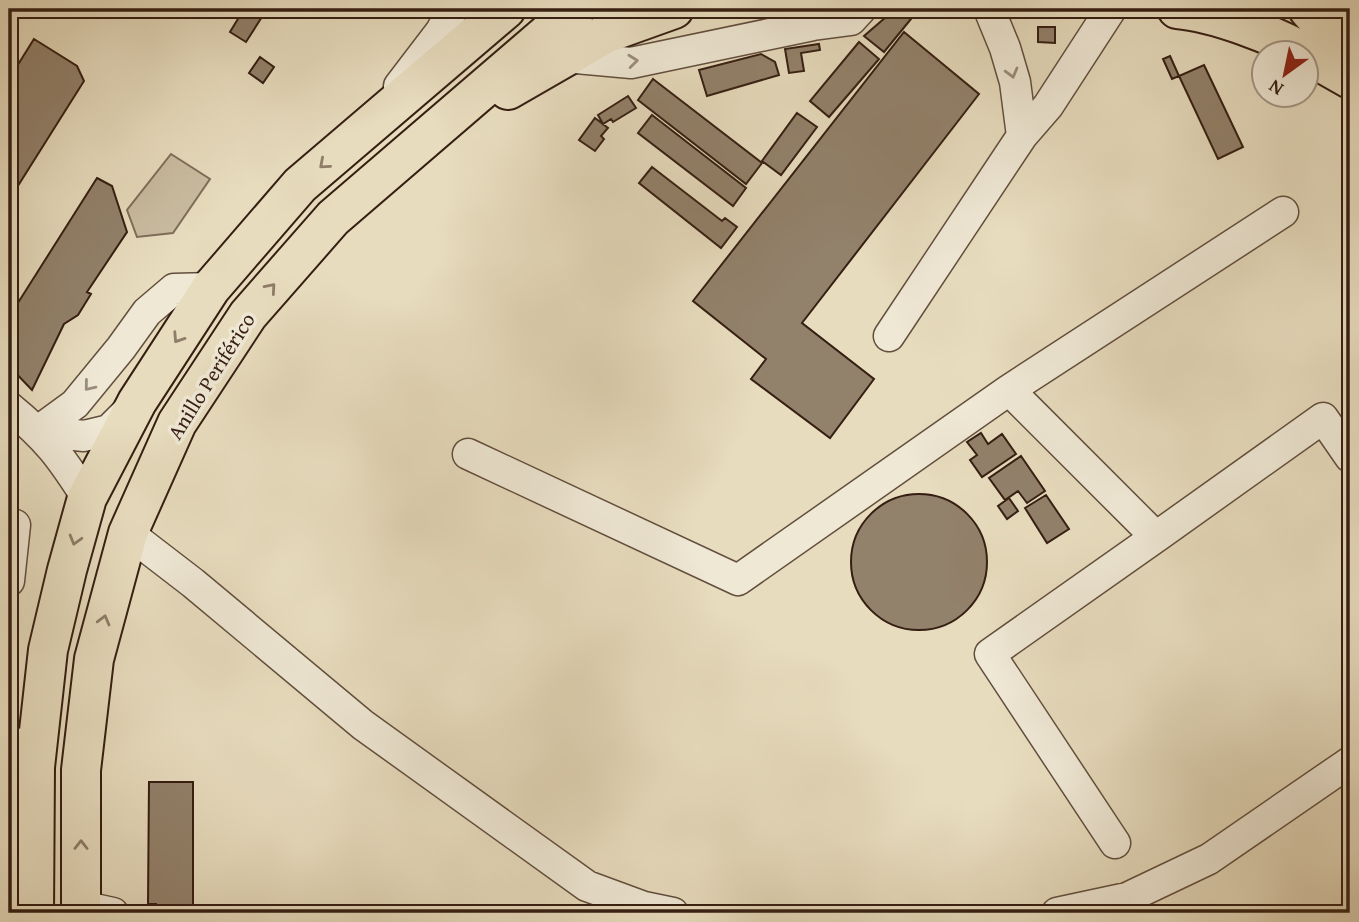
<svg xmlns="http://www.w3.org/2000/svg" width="1359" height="922" font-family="'Gentium Book Plus',serif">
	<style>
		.green { fill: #c9bca1; stroke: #7f6d5a; stroke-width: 2 }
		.building { fill: #92816b; stroke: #351e12; stroke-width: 2 }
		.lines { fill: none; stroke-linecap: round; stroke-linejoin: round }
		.minor-casing { stroke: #624e3d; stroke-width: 33 }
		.major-casing { stroke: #351e12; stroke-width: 42 }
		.highway-casing { stroke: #351e12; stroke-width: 42 }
		.minor { stroke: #efe8d5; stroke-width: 30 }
		.major { stroke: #e7dcbe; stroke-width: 38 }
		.highway { stroke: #e7dcbe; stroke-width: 38 }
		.oneway { stroke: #9b8d7d }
		.oneway2 { stroke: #8e7d68 }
		.labels { text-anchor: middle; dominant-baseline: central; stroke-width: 7; stroke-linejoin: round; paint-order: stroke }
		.street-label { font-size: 21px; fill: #351e12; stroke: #efe8d5 }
	</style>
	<rect width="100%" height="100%" fill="#e7dcbe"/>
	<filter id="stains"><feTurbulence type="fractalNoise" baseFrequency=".00286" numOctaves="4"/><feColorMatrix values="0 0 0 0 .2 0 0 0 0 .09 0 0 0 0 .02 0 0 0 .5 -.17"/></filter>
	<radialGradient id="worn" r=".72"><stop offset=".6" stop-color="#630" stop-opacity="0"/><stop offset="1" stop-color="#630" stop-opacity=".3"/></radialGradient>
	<!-- green -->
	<path class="green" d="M171,154l39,25 -37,54 -36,4 -10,-27z"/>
	<!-- building -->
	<path class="building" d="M244,9h23l-21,33 -16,-10z
		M915,14l-31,38 -20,-16 22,-19z
		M1038,27h17v16l-17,-1z
		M904,32l75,62 -177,229 72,56 -44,59 -79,-59 15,-20 -73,-58z
		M34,39l43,27 7,15 -75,119v-121z
		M859,42l20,17 -50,58 -19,-16z
		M819,44l1,6 -19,3 3,18 -15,2 -4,-24z
		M761,54l14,8 4,13 -72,21 -8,-26z
		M1170,56l9,20 -7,3 -9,-20z
		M260,57l14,10 -11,16 -14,-10z
		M1204,65l39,82 -25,12 -39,-83z
		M653,79l109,84 -16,21 -108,-84z
		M628,96l8,12 -23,14 -2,-3 -8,5 -5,-9z
		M797,113l20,14 -36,48 -19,-14z
		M652,115l94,73 -13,18 -95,-73z
		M595,118l13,10 -7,8 3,3 -9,12 -16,-11z
		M652,167l70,54 3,-3 12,9 -16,21 -82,-65z
		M97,178l15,8 15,46 -40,60 4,2 -13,21 -14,9 -32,66 -23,-24v-49z
		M981,433l7,11 14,-10 14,20 -34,23 -12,-17 7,-5 -10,-13z
		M1021,456l24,35 -18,12 -9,-12 -13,9 -16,-22z
		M851 562a68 68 0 1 1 136 0a68 68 0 1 1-136 0Z
		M1046,495l23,34 -22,14 -22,-35z
		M1009,498l9,13 -11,8 -9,-13z
		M149,782h44v131h-37v-9h-8z"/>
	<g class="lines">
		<defs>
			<path id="minor" d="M989,9l16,39 10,34 7,54 26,-30 63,-97
				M565,57l66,6 182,-38 38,-5 10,-11
				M399,86l42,-55 12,-22
				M889,336l133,-200
				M1009,390l274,-178
				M9,407c38,31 52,50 78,91
				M38,431l37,-27 46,-56 26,-36 27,-23 37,-1
				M38,431l46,5 25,-6 21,-21
				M468,454l270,126 271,-190 147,147 167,-119 27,39
				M128,533l65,50 170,142 224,161 57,21 29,6
				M9,581l6,-56
				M9,743l29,2
				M1115,843l-125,-189 166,-117
				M81,906l32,7
				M1057,913l70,-15 82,-39 141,-97"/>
			<path id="major" d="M1308,9l42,48"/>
			<path id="highway" d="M1177,9c37,3 94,25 127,43
				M1306,54l44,25
				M508,90l99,-57 67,-24
				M34,913l1,-146 13,-117 19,-80 20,-72 50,-96 74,-114 89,-103 206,-176
				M81,913v-143l13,-111 34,-126 49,-110 71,-108 85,-97 243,-209"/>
		</defs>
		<!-- minor casing -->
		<use href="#minor" class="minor-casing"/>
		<!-- major casing -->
		<use href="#major" class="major-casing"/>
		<!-- highway casing -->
		<use href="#highway" class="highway-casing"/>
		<!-- minor -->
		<use href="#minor" class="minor"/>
		<!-- major -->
		<use href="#major" class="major"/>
		<!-- highway -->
		<use href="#highway" class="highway"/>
	</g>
	<!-- one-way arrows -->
	<defs><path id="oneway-chevron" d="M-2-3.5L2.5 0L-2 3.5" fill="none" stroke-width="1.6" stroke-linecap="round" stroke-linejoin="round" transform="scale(1.75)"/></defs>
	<g class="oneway">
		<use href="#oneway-chevron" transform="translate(633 61) rotate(-6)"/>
		<use href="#oneway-chevron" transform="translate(1012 73) rotate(75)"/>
		<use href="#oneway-chevron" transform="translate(89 386) rotate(129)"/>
	</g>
	<g class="oneway2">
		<use href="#oneway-chevron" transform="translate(324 164) rotate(139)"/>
		<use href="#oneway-chevron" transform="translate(271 288) rotate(-49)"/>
		<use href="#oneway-chevron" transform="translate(178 338) rotate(123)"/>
		<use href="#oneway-chevron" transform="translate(75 540) rotate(106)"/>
		<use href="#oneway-chevron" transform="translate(104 620) rotate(-75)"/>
		<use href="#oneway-chevron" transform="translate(81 845) rotate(-90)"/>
	</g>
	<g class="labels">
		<!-- street labels -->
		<g class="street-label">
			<text transform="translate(211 376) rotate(-58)">Anillo Periférico</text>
		</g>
	</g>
	<!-- margin -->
	<rect width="1359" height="922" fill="none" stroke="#e7dcbe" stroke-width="35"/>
	<rect x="10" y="10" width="1338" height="901" fill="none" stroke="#351e12" stroke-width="3.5"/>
	<rect x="18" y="18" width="1324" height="887" fill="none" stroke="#351e12" stroke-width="2"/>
	<!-- north arrow -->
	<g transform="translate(1285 74) rotate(213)"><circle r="33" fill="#efe8d5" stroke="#a59787" stroke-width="2"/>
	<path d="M0-5L12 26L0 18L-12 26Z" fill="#8f2418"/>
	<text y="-10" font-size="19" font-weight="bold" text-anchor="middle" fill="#351e12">N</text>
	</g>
	<rect width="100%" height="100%" filter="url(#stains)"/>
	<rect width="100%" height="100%" fill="url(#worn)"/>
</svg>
